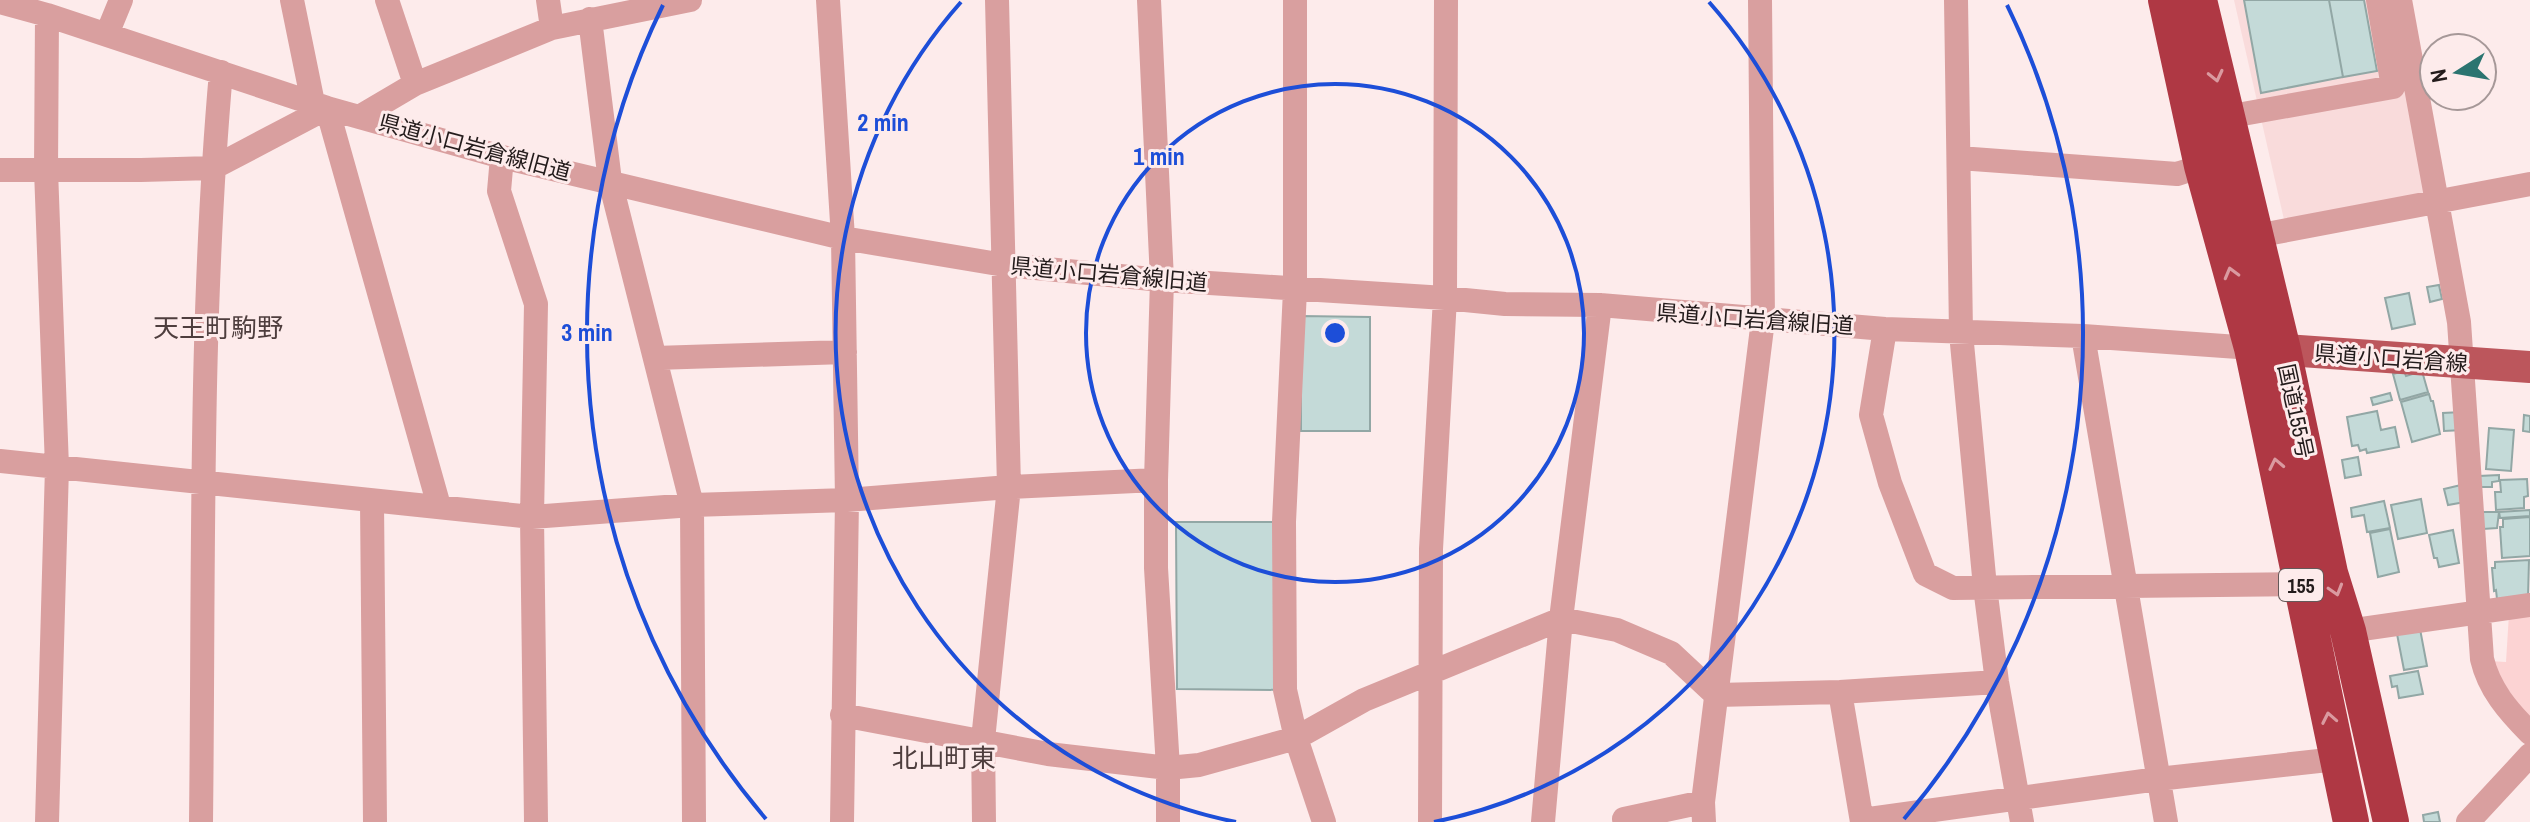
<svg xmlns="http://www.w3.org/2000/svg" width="2530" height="822" font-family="'Archivo Narrow','Noto Sans JP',sans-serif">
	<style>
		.built { fill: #f9dbdb }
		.green { fill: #fcd3d3 }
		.building { fill: #c4dad8; stroke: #92a7a5; stroke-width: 2 }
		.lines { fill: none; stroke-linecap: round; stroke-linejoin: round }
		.minor { stroke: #d99f9f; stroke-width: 24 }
		.major { stroke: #bc565c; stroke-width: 32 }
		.highway { stroke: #af3844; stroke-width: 36 }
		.oneway { stroke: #da9aa0 }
		.ring { fill: none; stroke: #1d4ed8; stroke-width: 4 }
		.labels { text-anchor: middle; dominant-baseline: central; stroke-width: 6; stroke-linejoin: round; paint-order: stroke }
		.shield { fill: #fdebeb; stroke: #645959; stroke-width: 2 }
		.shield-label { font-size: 20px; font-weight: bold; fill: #231b1b }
		.street-label { font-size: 22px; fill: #231b1b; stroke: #fdebeb }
		.quarter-label { font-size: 26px; fill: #4e3e3e; stroke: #fdebeb }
		.centre { fill: #1d4ed8; stroke: #fdebeb; stroke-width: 4 }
		.ring-label { font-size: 24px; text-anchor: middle; font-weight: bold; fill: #1d4ed8; stroke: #fdebeb; stroke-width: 6; stroke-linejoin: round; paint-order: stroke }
	</style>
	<rect width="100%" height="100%" fill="#fdebeb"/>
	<!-- built -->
	<path class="built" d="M2234,0h160l34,189 -4,8 -139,27z"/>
	<!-- green -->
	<path class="green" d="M2530,611v111l-41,-61 17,1 3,-48z"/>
	<!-- building -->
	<path class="building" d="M2244,0h85l14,77 -82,16z
		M2329,0h35l13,71 -34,6z
		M2439,285l3,14 -12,3 -3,-15z
		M2409,293l6,31 -23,5 -7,-31z
		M1301,316l69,1v114h-69z
		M2404,371l2,5 16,-5 6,21 -28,8 -7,-26z
		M2390,393l2,7 -19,5 -2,-7z
		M2429,394l2,7h2l7,33 -28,8 -11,-40z
		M2377,411l4,19 14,-3 4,20 -32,6 -1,-4 -6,2 -2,-6 -6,1 -5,-29z
		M2462,412l1,18 -19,1 -1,-18z
		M2524,415l6,1v16l-7,-1z
		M2489,428l25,2 -3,41 -25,-2z
		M2358,457l3,18 -16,3 -3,-18z
		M2499,475v6l-7,1v5h-12l-1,-11z
		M2527,479l1,17 -4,1v11l-28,2 -1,-18h6l-1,-12z
		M2461,485l4,17 -17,3 -4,-16z
		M2421,499l6,34 -29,6 -7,-34z
		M2384,501l6,27 -23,4 -3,-17 -12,2 -1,-9z
		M2530,510v6l-30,2 -1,-6z
		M2482,512h17l-2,16 -14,1z
		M2530,517v39l-28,2 -2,-31h3v-8z
		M1176,522h108l1,168 -108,-1z
		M2390,529l9,43 -21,5 -8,-44z
		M2453,530l6,33 -20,4 -2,-9h-3l-5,-23z
		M2529,560l-1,37 -31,2 -1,-9 -2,1 -2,-23h3v-6z
		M2420,629l7,37 -23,4 -7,-36z
		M2418,671l5,23 -24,4 -2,-12 -5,1 -2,-11z
		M2438,812l2,10h-16l-1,-7z"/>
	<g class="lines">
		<!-- minor -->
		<path class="minor" d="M292,0l21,103
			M387,0l28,84
			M548,0l4,28
			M828,0l15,238 4,262 -5,322
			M1149,0l13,280 -6,200v88l12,200v54
			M1295,0v290l-11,232 1,168 11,48 28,84
			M1956,0l5,333 24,254 12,95 25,140
			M2400,0l59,322 23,337c7,30 26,52 48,74
			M0,2l47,13 280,93 175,49 341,81 161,27 158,15 283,18 60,6 95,1 285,24 198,7 169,12
			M47,15l-1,155 11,297 -10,355
			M590,19l20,162 82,324 2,317
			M107,34l14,-34
			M359,117l56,-33 137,-56 138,-28
			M2226,117l167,-30 -15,-87
			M502,157l-3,34 37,113 -4,213 4,305
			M1959,158l218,16 25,-8
			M0,170h141l72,-2 114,-60 112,398
			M2256,236l274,-52
			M1885,329l-14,86 19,68 35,91 28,14 348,-4
			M2083,336l83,486
			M655,358l190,-6
			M0,461l532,56 160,-12 155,-5 162,-13 147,-7
			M372,502l3,320
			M2348,631l182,-26
			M1840,692l22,130
			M842,715l206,39 120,14 31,-3 97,-27 68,-38 197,-81 56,11 54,23 45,42 124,-3 157,-10
			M1624,819l79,-17
			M1862,820l296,-41 179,-20
			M201,822c3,-250 -2,-501 20,-750
			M984,822l-1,-82 26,-253 -12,-487
			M1430,822l1,-273 14,-251 1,-298
			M1543,822l18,-203 39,-314
			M1704,822l-1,-20 60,-482 -3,-320
			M2468,822l62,-67"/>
		<!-- major -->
		<path class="major" d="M2258,348l272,19"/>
		<!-- highway -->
		<path class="highway" d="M2166,0l36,166 50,182 99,474
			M2199,0l84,350 47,223 18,58 43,191"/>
	</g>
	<!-- one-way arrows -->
	<defs><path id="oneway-chevron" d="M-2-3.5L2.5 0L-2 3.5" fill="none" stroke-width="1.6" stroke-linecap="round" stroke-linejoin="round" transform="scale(2)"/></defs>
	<g class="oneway">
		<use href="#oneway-chevron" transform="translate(2216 76) rotate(77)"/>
		<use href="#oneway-chevron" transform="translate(2231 273) rotate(-105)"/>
		<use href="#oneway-chevron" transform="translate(2276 464) rotate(-102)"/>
		<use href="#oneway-chevron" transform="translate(2336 590) rotate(73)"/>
		<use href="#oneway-chevron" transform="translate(2329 718) rotate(-101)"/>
	</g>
	<!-- distance rings -->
	<g class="ring">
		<circle cx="1335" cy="333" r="249"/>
		<path d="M1236 822A499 499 0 0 1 961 2M1709 2A499 499 0 0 1 1434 822"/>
		<path d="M766 819A748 748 0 0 1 663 5M2007 5A748 748 0 0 1 1904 819"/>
	</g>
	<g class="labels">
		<!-- shield labels -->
		<rect class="shield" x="2279" y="569" width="44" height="32" rx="6"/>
		<g class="shield-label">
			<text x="2301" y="585">155</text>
		</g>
		<!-- street labels -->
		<g class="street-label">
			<text transform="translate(475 147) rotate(15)">県道小口岩倉線旧道</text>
			<text transform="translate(1109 274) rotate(5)">県道小口岩倉線旧道</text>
			<text transform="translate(1755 319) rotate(4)">県道小口岩倉線旧道</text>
			<text transform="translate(2391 358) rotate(4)">県道小口岩倉線</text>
			<text transform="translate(2296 411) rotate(78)">国道155号</text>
		</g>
		<!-- quarter labels -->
		<g class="quarter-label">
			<text x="218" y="327">天王町駒野</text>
			<text x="944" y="757">北山町東</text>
		</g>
	</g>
	<circle cx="1335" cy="333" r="12" class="centre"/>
	<g class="ring-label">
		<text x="883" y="131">2 min</text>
		<text x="1159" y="165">1 min</text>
		<text x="587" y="341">3 min</text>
	</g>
	<!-- north arrow -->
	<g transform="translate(2458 72) rotate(259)"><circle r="38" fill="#fdebeb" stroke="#a69898" stroke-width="2"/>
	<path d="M0-6L14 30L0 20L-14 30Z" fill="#2b7470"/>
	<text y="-12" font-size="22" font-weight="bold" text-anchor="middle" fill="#231b1b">N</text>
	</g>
</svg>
